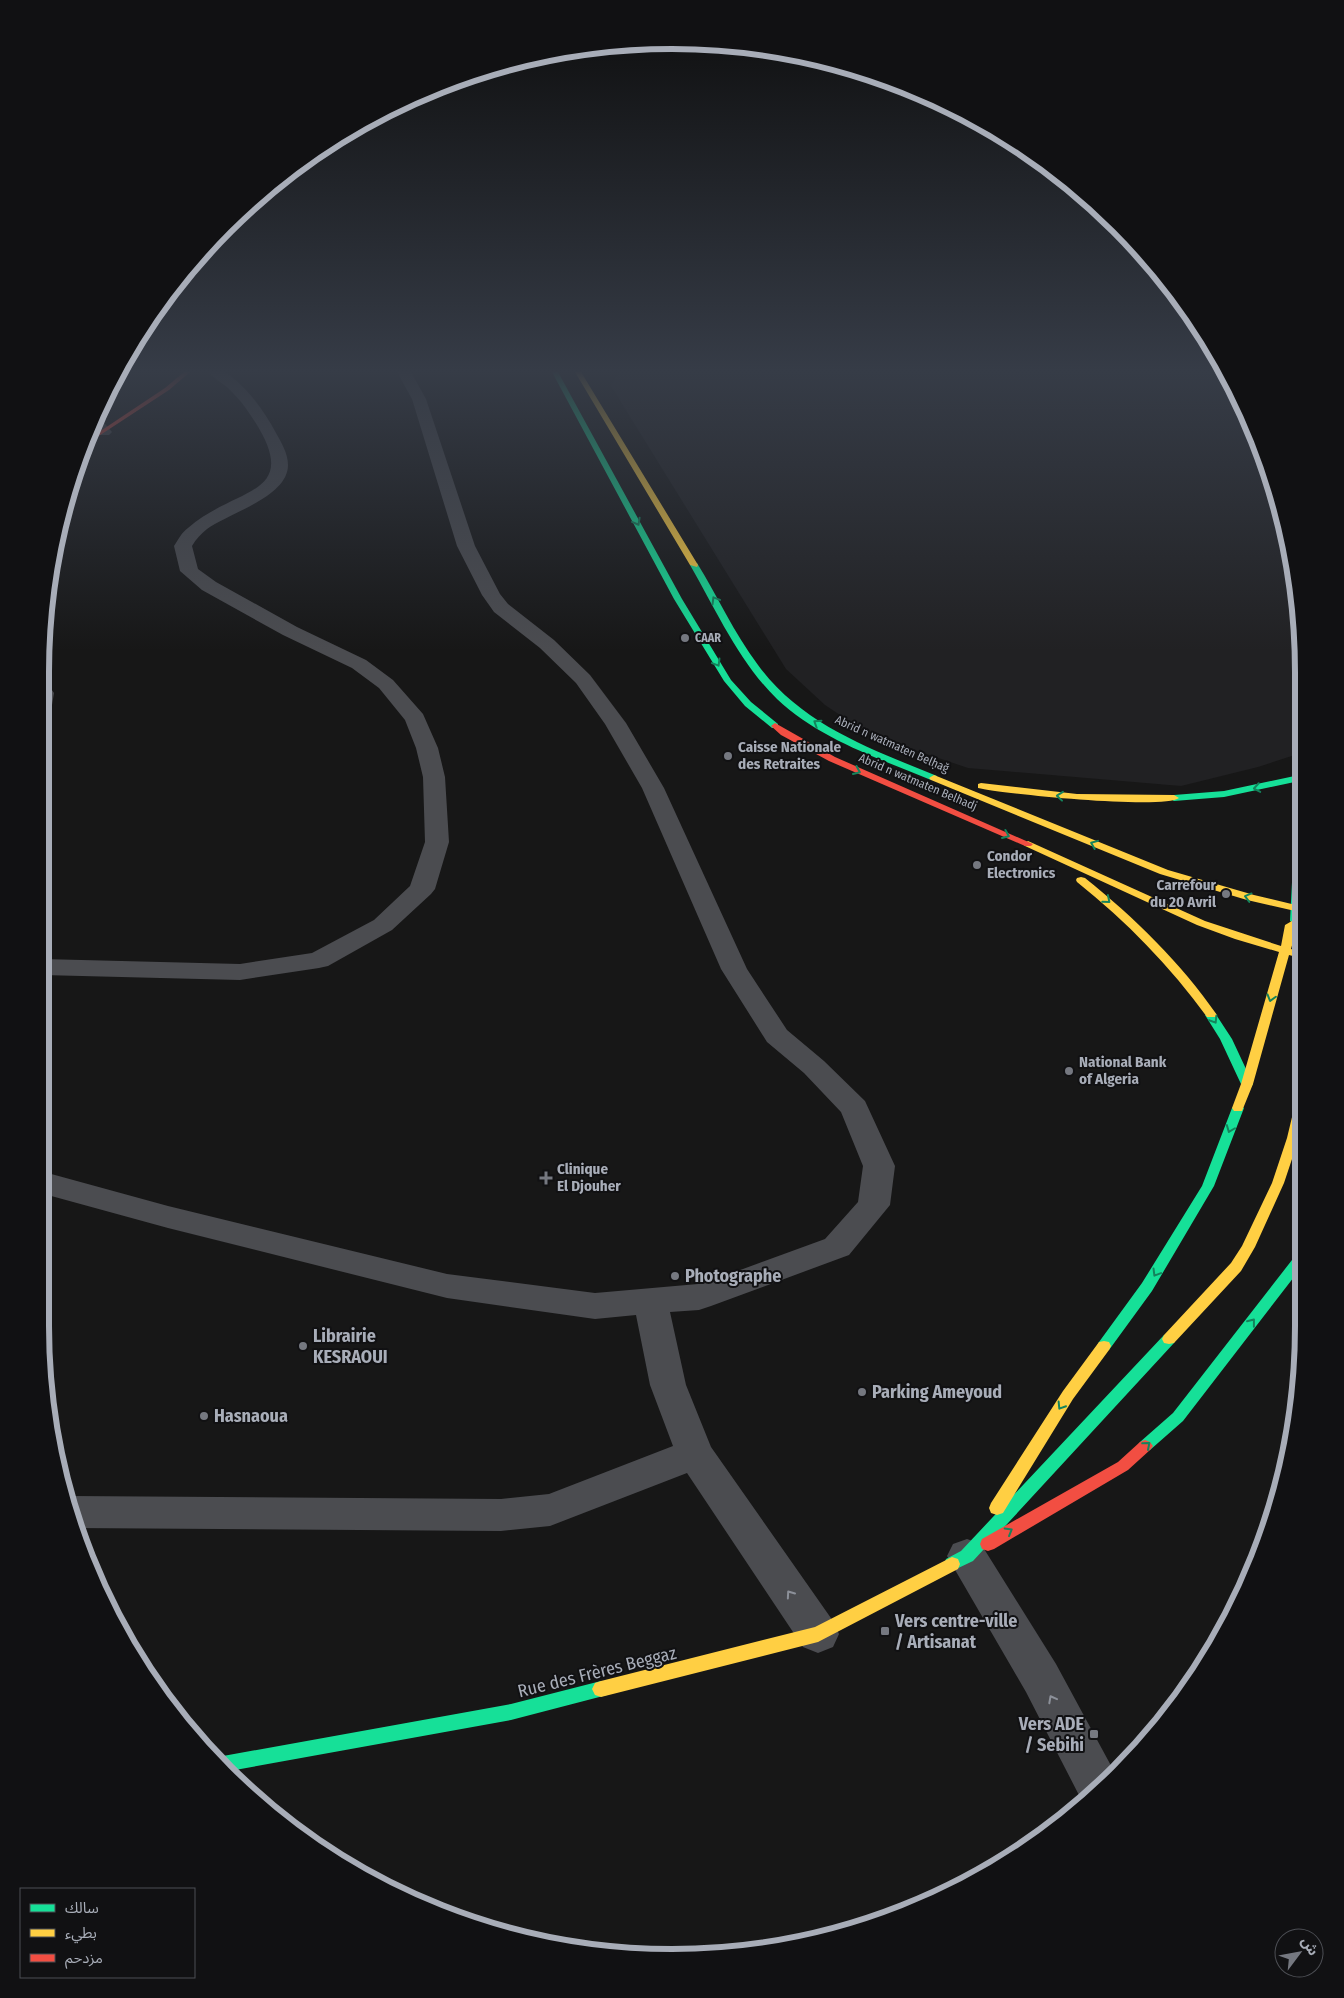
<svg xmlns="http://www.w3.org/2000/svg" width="1344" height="1998" font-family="'Fira Sans Condensed','Noto Sans Arabic',sans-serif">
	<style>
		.built { fill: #212123 }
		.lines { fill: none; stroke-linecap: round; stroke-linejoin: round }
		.street { fill: #4b4c50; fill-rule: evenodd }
		.fast { fill: #16e098; fill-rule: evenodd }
		.slow { fill: #ffcf43; fill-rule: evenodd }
		.jam { fill: #f24e42; fill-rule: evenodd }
		.oneway { stroke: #14835c }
		.oneway2 { stroke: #8c9099 }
		.poi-dot { fill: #757880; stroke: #111113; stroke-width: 2 }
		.labels { text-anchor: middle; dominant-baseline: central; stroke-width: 4; stroke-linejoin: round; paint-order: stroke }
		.far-poi-label { font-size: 12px; font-weight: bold; fill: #a8adb8; stroke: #111113; text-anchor: start }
		.far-street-label { font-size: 12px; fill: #a8adb8; stroke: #111113 }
		.poi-label { font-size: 15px; font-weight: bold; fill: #a8adb8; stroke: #111113; text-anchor: start }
		.near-poi-label { font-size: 18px; font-weight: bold; fill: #a8adb8; stroke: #111113; text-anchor: start }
		.near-street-label { font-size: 18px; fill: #a8adb8; stroke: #111113 }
		.rim { fill: none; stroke: #a8adb8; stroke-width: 6 }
	</style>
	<rect width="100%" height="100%" fill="#171717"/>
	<!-- built -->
	<path class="built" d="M619,372h606l31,58 36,118 12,124v80l-46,15 -77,19 -213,-18 -98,-33 -45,-30 -39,-36 -175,-283z"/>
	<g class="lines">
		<!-- street -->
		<path class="street" d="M209,372h16c22,15 38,37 51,61 5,9 12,20 12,32 0,32 -59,48 -81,64 -6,5 -11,10 -15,17l6,23 18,13 81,45 69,33 27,20 30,34 15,34 7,29 4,65 -14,47 -4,5 -39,36 -64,36 -9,2 -79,12 -198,-5v-16l198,5 72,-11 62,-33 36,-34 15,-44 -2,-65 -7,-29 -11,-28 -26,-32 -27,-20 -69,-33 -81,-45 -22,-19 -6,-25c4,-6 8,-14 14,-18 50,-44 121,-30 59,-118 -6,-9 -13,-16 -20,-23 -6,-5 -14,-9 -18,-15z
			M397,372h14l15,27 49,147 25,48 8,10 46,36 36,35 36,48 38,65 83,181 40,61 37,31 41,40 30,65 -5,39 -41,50 -138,51 -12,4 -29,2 16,73 25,62 122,174 6,13 -6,13 -15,6 -15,-6 -116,-174 -137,53 -49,5 -428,-3 -7,-31 4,-1 431,3 48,-5 124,-48 -23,-61 -14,-70 -41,4 -148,-21 -279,-70 -124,-34v-22l124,34 279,68 148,19 103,-9 45,-15 82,-30 33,-37 5,-36 -22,-54 -37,-39 -37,-31 -46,-73 -79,-181 -37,-64 -29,-41 -36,-35 -46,-36 -12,-17 -25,-49 -45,-147z
			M97,417l3,1 12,14 -3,3h-10l-6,-7z
			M40,681l7,2 7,10 -3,18 -3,5 -8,1z
			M967,1539l14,5 75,120 59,109 1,2 -34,26 -56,-109 -79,-136 6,-12z"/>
		<!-- fast -->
		<path class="fast" d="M552,372h6l124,227 49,81 20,22 27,22v4h-6l-27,-22 -21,-25 -50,-82z
			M691,563h6c21,34 37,70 61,102 44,60 113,84 179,111v4h-6c-53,-22 -112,-41 -154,-81 -38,-37 -61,-89 -87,-134z
			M1304,774v6l-80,17 -50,4 -5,-3 5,-3 50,-4z
			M1304,836l-4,85 -5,3 -5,-3 3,-58 6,-24z
			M1211,1012l4,1 17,26 21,45 -2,3 -4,1 -6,-4 -21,-45 -15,-24z
			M1238,1104l6,4 -30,78 -62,105 -43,59 -5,1 -5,-1 -2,-4 2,-4 43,-59 60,-97 30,-78z
			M1304,1249v15l-121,157 -33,29 -5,2 -5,-2 -3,-4 3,-4 33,-29 126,-162z
			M1169,1334l5,1 2,4 -2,4 -201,218 -21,10 -6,-2 -2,-5 2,-5 15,-8 203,-216z
			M601,1681l6,2 3,6 -3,6 -96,25 -287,52 -12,-14 299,-54z"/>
		<!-- slow -->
		<path class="slow" d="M575,372h6l117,193 -1,2 -7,-2z
			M934,775l234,95 86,25 50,12v6l-57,-13 -87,-26 -229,-94 -2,-2z
			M981,783l96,11 97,1 5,3c-15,12 -176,-4 -201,-10v-4z
			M1028,841l177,80 76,25 4,-21 19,-11v8l-10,6v10l-3,11 13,4v6l-15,-4 -36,129 -11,27h-8l-2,-3 9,-24 38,-132 -44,-13 -38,-14 -172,-79 -2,-2z
			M1081,877l4,1c50,40 95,84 132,137l-2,2h-8c-37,-51 -80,-95 -130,-135l-1,-2 1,-2z
			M1304,1088v30l-5,20 -15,45 -29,64 -14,24 -67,72 -5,1 -5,-1 -2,-4 2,-4 67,-72 11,-17 30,-63 15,-45 11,-46z
			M1104,1341l5,1 2,4 -2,4 -36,49 -70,114 -6,2 -6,-2 -2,-5 2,-5 72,-112 36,-49z
			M952,1557l6,2 2,5 -2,5 -140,73 -217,55 -6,-2 -3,-6 3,-6 6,-2 214,-54z"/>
		<!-- jam -->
		<path class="jam" d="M184,372h6l-21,18 -81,53 2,-5 75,-50z
			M775,723l60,34 198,87 -2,2h-6l-196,-85 -48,-26 -10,-9z
			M1145,1440l5,2 3,4 -3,4 -22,20 -134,79 -6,2 -6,-2 -2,-5 2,-5 136,-77 22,-20z"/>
	</g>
	<!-- one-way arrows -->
	<defs><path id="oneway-chevron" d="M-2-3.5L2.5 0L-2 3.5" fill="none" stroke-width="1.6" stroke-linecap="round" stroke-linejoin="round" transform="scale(1.25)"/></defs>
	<g class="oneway">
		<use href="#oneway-chevron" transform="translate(637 522) rotate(61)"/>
		<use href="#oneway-chevron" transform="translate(715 600) rotate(-121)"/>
		<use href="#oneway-chevron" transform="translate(717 663) rotate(59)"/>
		<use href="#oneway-chevron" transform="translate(817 723) rotate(-147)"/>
		<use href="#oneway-chevron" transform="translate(857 771) rotate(24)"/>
		<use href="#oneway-chevron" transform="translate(1257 788) rotate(170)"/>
		<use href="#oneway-chevron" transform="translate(1060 796) rotate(-174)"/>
		<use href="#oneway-chevron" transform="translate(1006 835) rotate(23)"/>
		<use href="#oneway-chevron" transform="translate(1094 844) rotate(-158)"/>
		<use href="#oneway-chevron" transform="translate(1248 897) rotate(-165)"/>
		<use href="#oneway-chevron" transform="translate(1107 900) rotate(40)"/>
		<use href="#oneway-chevron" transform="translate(1271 998) rotate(106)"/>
		<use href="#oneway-chevron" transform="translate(1214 1020) rotate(58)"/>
		<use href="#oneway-chevron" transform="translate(1230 1129) rotate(111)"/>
		<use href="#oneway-chevron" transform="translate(1156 1273) rotate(121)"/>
		<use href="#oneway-chevron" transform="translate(1252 1322) rotate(-52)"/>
		<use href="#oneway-chevron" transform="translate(1061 1406) rotate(122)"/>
		<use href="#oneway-chevron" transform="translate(1147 1445) rotate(-41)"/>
		<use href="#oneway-chevron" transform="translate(1009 1531) rotate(-30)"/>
	</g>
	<g class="oneway2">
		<use href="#oneway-chevron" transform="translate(790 1594) rotate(-125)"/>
		<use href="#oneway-chevron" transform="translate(1052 1699) rotate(-118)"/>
	</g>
	<!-- sky -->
	<linearGradient id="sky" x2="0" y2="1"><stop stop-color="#0d0d0d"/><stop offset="0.57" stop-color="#363c47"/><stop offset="1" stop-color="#363c47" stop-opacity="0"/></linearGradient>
	<rect width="1344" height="651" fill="url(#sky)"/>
	<!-- markers -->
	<g class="poi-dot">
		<circle cx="685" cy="638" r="5"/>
		<circle cx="728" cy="756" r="5"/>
		<circle cx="977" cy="865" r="5"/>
		<circle cx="1226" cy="894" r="5"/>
		<circle cx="1069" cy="1071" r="5"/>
		<path d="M543.5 1170.5h5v5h5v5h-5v5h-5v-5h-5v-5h5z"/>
		<circle cx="675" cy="1276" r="5"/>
		<circle cx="303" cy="1346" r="5"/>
		<circle cx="862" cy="1392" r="5"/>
		<circle cx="204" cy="1416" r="5"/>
		<rect x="880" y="1626" width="10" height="10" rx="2.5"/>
		<rect x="1089" y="1729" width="10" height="10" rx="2.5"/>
	</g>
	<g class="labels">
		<!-- far-poi labels -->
		<g class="far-poi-label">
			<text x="695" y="638">CAAR</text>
		</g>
		<!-- far-street labels -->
		<g class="far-street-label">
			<text transform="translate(892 744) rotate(24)">Abrid n watmaten Belḥaǧ</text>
			<text transform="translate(918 782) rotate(23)">Abrid n watmaten Belhadj</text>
		</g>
		<!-- poi labels -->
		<g class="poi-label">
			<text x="738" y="747">Caisse Nationale<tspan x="738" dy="17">des Retraites</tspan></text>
			<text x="987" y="856">Condor<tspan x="987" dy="17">Electronics</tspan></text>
			<text x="1216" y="885" text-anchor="end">Carrefour<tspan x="1216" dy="17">du 20 Avril</tspan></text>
			<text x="1079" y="1062">National Bank<tspan x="1079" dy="17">of Algeria</tspan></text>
			<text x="557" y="1169">Clinique<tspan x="557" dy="17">El Djouher</tspan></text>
		</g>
		<!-- near-poi labels -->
		<g class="near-poi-label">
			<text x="685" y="1276">Photographe</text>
			<text x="313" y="1336">Librairie<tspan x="313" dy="21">KESRAOUI</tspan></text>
			<text x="872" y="1392">Parking Ameyoud</text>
			<text x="214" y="1416">Hasnaoua</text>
			<text x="895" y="1621">Vers centre-ville<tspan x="895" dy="21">/ Artisanat</tspan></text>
			<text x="1084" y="1724" text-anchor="end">Vers ADE<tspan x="1084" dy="21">/ Sebihi</tspan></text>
		</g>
		<!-- near-street labels -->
		<g class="near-street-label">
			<text transform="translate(597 1672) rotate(-14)">Rue des Frères Beggaz</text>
		</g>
	</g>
	<!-- crop -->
	<path d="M0 0H1344V1998H0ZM672 49H672A623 623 0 0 1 1295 672V1326A623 623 0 0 1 672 1949H672A623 623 0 0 1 49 1326V672A623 623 0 0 1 672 49Z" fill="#111113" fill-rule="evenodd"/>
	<path class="rim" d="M672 49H672A623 623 0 0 1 1295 672V1326A623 623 0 0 1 672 1949H672A623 623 0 0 1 49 1326V672A623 623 0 0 1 672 49Z"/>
	<!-- legend -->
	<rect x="20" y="1888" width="175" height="90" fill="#111113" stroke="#4d4f55"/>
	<rect x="30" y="1904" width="25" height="8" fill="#16e098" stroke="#4d4f55"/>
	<text x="65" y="1913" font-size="15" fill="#a8adb8">سالك</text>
	<rect x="30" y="1929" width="25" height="8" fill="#ffcf43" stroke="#4d4f55"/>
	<text x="65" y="1938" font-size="15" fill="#a8adb8">بطيء</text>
	<rect x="30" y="1954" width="25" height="8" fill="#f24e42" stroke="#4d4f55"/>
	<text x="65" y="1963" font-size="15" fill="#a8adb8">مزدحم</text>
	<!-- north arrow -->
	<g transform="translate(1299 1953) rotate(58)"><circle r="24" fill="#111113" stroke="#4d4f55"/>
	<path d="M0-4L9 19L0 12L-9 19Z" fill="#757880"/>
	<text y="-8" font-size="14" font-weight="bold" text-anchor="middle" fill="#a8adb8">ش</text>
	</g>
</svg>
